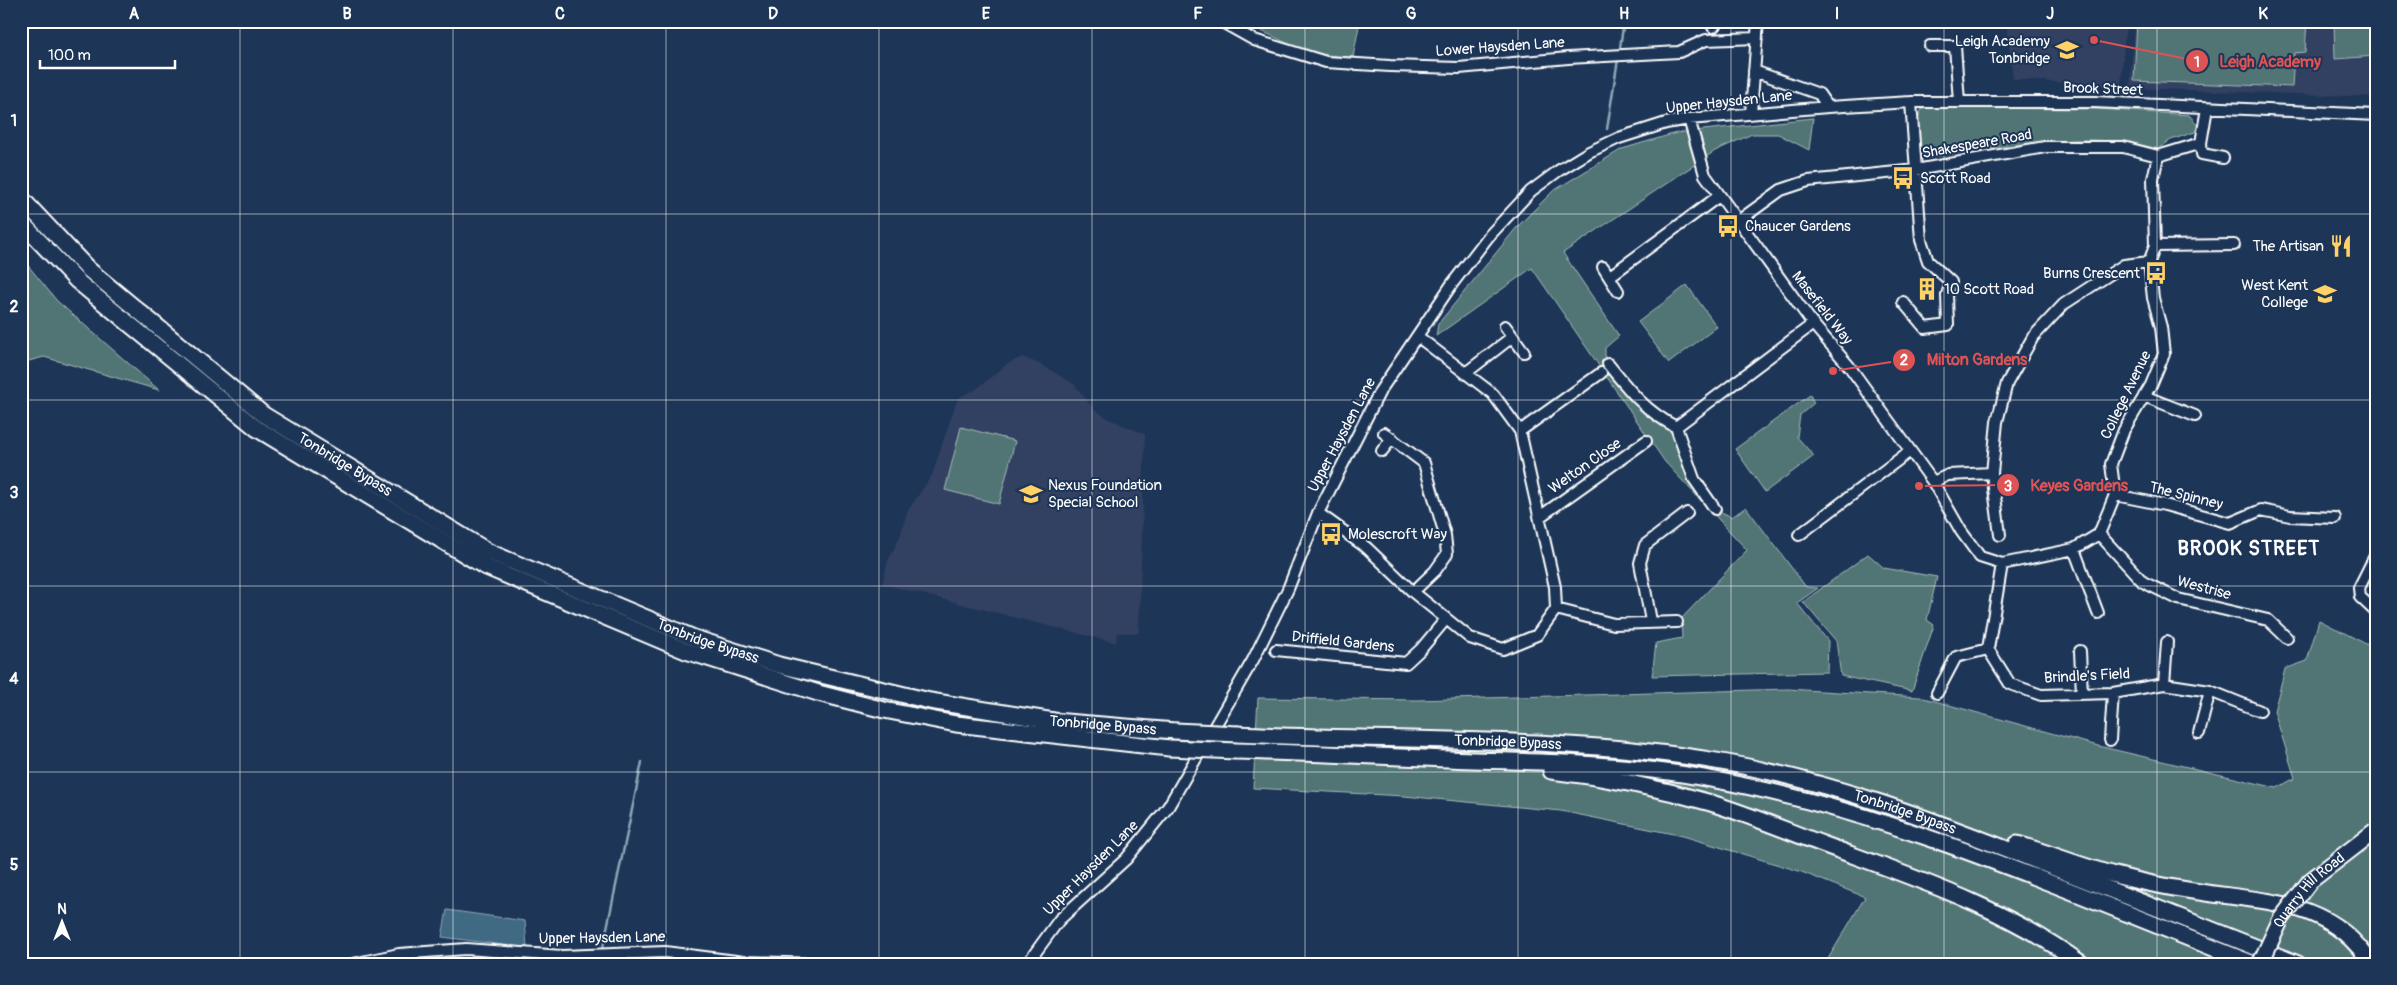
<svg xmlns="http://www.w3.org/2000/svg" width="2397" height="985" font-family="Pangolin,sans-serif">
	<style>
		.built { fill: #324162 }
		.green { fill: #517475; stroke: #a8baba }
		.water { fill: #3f6b83; stroke: #8ca6b5 }
		.lines { fill: none; stroke-linecap: round; stroke-linejoin: round }
		.stream { stroke: #8ca6b5; stroke-width: 2.5 }
		.minor-casing { stroke: #fff; stroke-width: 14 }
		.highway-casing { stroke: #fff; stroke-width: 19 }
		.minor { stroke: #1d3557; stroke-width: 10 }
		.highway { stroke: #1d3557; stroke-width: 15 }
		.highway-bridge-casing { stroke: #fff; stroke-width: 19; stroke-linecap: butt }
		.highway-bridge { stroke: #1d3557; stroke-width: 15 }
		.grid { fill: none; stroke: #fff; stroke-width: 1; stroke-opacity: 0.55 }
		.labels { text-anchor: middle; dominant-baseline: central; stroke-width: 4; stroke-linejoin: round; paint-order: stroke }
		.poi-label { font-size: 15px; fill: #fff; stroke: #1d3557; text-anchor: start }
		.street-label { font-size: 15px; fill: #fff; stroke: #1d3557 }
		.district-label { font-size: 20px; font-weight: bold; letter-spacing: 1px; fill: #fff; stroke: #1d3557 }
		.leader { fill: none; stroke: #de5353; stroke-width: 2 }
		.callout-dot { fill: #de5353; stroke: #1d3557; stroke-width: 2 }
		.mark-label { font-size: 15px; text-anchor: middle; font-weight: bold; fill: #fff }
		.callout-label { font-size: 16px; text-anchor: middle; font-weight: bold; fill: #de5353; stroke: #1d3557; stroke-width: 4; stroke-linejoin: round; paint-order: stroke }
		.neatline { fill: none; stroke: #fff; stroke-width: 2 }
		.grid-label { font-size: 16px; text-anchor: middle; font-weight: bold; fill: #fff }
	</style>
	<rect width="100%" height="100%" fill="#1d3557"/>
	<filter id="ink" filterUnits="userSpaceOnUse"><feTurbulence type="fractalNoise" baseFrequency=".02" numOctaves="2"/><feDisplacementMap in="SourceGraphic" scale="10" xChannelSelector="R" yChannelSelector="G"/><feConvolveMatrix kernelMatrix="1 2 1 2 8 2 1 2 1" color-interpolation-filters="sRGB"/></filter>
	<g filter="url(#ink)">
		<!-- built -->
		<path class="built" d="M2006,21h120l-5,66 -108,-8z
			M2134,21h242v76l-246,-9z
			M1022,357l18,7 34,20 20,25 15,10 36,15 -6,199h-22l-1,10 -234,-59 6,-23 12,-25 7,-24 25,-37 24,-72 5,-7 14,-6 32,-26z"/>
		<!-- green -->
		<path class="green" d="M1236,21h124l-7,36c-18,-1 -38,-2 -55,-9 -21,-9 -40,-20 -62,-27z
			M2137,21h170l-2,31 -11,1 -2,34 -158,-6z
			M2334,21h42v35l-41,3z
			M1931,108l167,1 91,6 9,10 -3,7 -24,8 -13,9c-74,-20 -153,-2 -227,8l-12,-10c-2,-13 -4,-26 3,-38z
			M1813,118l-4,32 -31,-16h-26l-37,17 -152,102 56,83 -14,12v8l3,8 46,52 19,16 42,77 17,8 14,-10 60,80 12,1 -21,15 31,38 -1,31 -175,4 4,-33 26,-5 -1,-19 66,-69 -82,-88 -133,-194 -96,68 2,-12 79,-97 36,-36 69,-42 54,-16z
			M21,257l36,44 102,89 -115,-33 -23,6v-56l7,-15 -7,-7z
			M1687,285l30,42 -48,36 -31,-41z
			M1810,395l4,8 -14,12 -3,22 17,19 -49,36 -30,-43z
			M961,427l54,14 -16,63 -54,-14z
			M1868,554l16,14 53,9 -10,43 7,5 -22,66 -71,-15 -5,-35 -33,-39z
			M2319,620l47,24 10,2v318h-551l40,-67 -66,-26 -116,-35 -122,-25 -157,-15 -151,-8 5,-90 159,2 371,-11 132,8 178,49 179,42 18,-10 -21,-67 11,-42 22,-8z
			M549,959h81l-1,5h-81z"/>
		<!-- water -->
		<path class="water" d="M447,910l78,11 2,27 -85,-11z"/>
		<g class="lines">
			<!-- stream -->
			<path class="stream" d="M1619,54l5,-33
				M1607,129l11,-70
				M602,952l40,-190"/>
			<defs>
				<path id="minor" d="M1220,21l34,19 72,22 64,4 69,2 109,-10 111,-6 27,-12 51,-2
					M1713,27l6,-6
					M1930,46h25l4,56
					M1754,71l65,23 9,13
					M1751,113l7,-92
					M1689,119l16,56 108,149 36,42 84,116 15,-7 44,-2
					M2201,143l1,11 21,4
					M1737,222l44,-32 27,-9 108,-11 129,-23h78l35,9 43,-13 6,-35
					M2155,246l79,-1
					M1603,267l15,24
					M1610,276l109,-80
					M1903,302l22,26 23,-3 -1,-30 4,-13 -23,-21 -7,-21 -10,-138
					M1505,326l19,26
					M1608,364c21,26 37,47 68,63l18,52 21,30
					M1467,372l45,-35
					M2144,396l51,20
					M1676,427l137,-103
					M1520,431l81,-58
					M1384,433l40,30 21,72 2,19 -12,17 -22,21
					M1382,451l10,-13
					M1933,482l28,49 19,26 22,7 72,-15 25,-15 16,-39 -4,-31 13,-34 27,-45 13,-31 -3,-27 -8,-29 -4,-36
					M2115,495l50,10 65,18 31,-13 29,6 45,2
					M1318,513l49,35 46,44 57,46 33,11 34,-14 19,-26 -1,-22 -35,-156 -27,-37 -76,-58
					M1541,516l105,-75
					M2099,534l44,48 35,17 90,21 19,18
					M1799,535l111,-84
					M2000,535l-8,-62 5,-51 10,-39 26,-46 31,-33 60,-39 25,-3 6,-16 -2,-67 5,-23
					M2074,549l24,64
					M2002,564l-14,85 22,35 31,11 72,-2 51,-9 46,7 50,20
					M1556,609l58,15 63,-2
					M2374,610l-14,-13 -1,-9 17,-34
					M1651,621l-11,-58 5,-18 42,-32
					M1276,650l130,13 15,-14 25,-30
					M2080,651l2,43
					M2164,684l3,-42
					M1937,693l19,-36 32,-8
					M2199,733l11,-42
					M2110,740l3,-47
					M353,964l46,-10 67,-5 96,7 103,-4 79,10 78,2
					M1027,964l32,-44 67,-61 42,-52 85,-147 35,-71 30,-76 62,-122 72,-107 36,-47 43,-46 27,-20 31,-19 30,-14 47,-15 23,-4 139,-12 83,-5h183l282,13"/>
				<g id="highway">
					<path id="s1" d="M21,198l67,71 176,146 225,137 205,86 85,27 151,36 124,20 121,10"/>
					<path d="M21,222l56,59 179,147 228,138 202,85 132,42 66,17 72,14 213,24"/>
					<path id="s2" d="M1238,734c157,8 324,1 478,27 113,19 220,60 326,102 85,33 171,67 256,101"/>
					<path d="M1236,751c79,2 158,6 237,9 79,2 159,4 237,19 189,34 366,116 544,185"/>
					<path d="M1551,771c54,6 108,17 160,32 39,12 76,28 114,42 89,33 179,62 257,119"/>
					<path d="M2017,844c33,9 65,23 98,31 25,7 52,12 78,16 67,11 138,7 178,73"/>
				</g>
			</defs>
			<!-- minor casing -->
			<use href="#minor" class="minor-casing"/>
			<!-- highway casing -->
			<use href="#highway" class="highway-casing"/>
			<!-- minor -->
			<use href="#minor" class="minor"/>
			<!-- highway -->
			<use href="#highway" class="highway"/>
			<defs>
				<g id="highway-bridge">
					<path d="M1175,731l63,3"/>
					<path d="M1169,748l67,3"/>
					<path id="s3" d="M2260,964l21,-45 29,-38 65,-50"/>
				</g>
			</defs>
			<!-- highway-bridge casing -->
			<use href="#highway-bridge" class="highway-bridge-casing"/>
			<!-- highway-bridge -->
			<use href="#highway-bridge" class="highway-bridge"/>
		</g>
	</g>
	<!-- grid -->
	<path class="grid" d="M240,21v943M453,21v943M666,21v943M879,21v943M1092,21v943M1305,21v943M1518,21v943M1731,21v943M1944,21v943M2157,21v943M21,214h2355M21,400h2355M21,586h2355M21,772h2355"/>
	<!-- icons -->
	<defs>
		<symbol id="school-bare" viewBox="-9 -9 18 18"><path d="M0-5L7-2L0 1L-7-2ZM-4 1L0 2.5L4 1V4Q0 6-4 4Z" fill="#ffd166" stroke="#1d3557" stroke-width="2.5" paint-order="stroke"/></symbol>
		<symbol id="bus-bare" viewBox="-9 -9 18 18"><path d="M-5-6H5V4H4V6H2V4H-2V6H-4V4H-5ZM-3.5-4V0h7V-4ZM-3.5 1.2v1.5H-2V1.2ZM2 1.2v1.5H3.5V1.2Z" fill="#ffd166" stroke="#1d3557" stroke-width="2.5" paint-order="stroke"/></symbol>
		<symbol id="restaurant-bare" viewBox="-9 -9 18 18"><path d="M-5-6h1v4h1v-4h1v4h1v-4h1v5L-1.5 .5V6h-2V.5L-5-1ZM5-6V6H3V1.5H1.5Q1.5-4 5-6Z" fill="#ffd166" stroke="#1d3557" stroke-width="2.5" paint-order="stroke"/></symbol>
		<symbol id="building-bare" viewBox="-9 -9 18 18"><path d="M-4-6H4V6H1V3H-1V6H-4ZM-2.5-4.3h1.7v1.8h-1.7ZM.8-4.3h1.7v1.8H.8ZM-2.5-1h1.7V.8h-1.7ZM.8-1h1.7V.8H.8Z" fill="#ffd166" stroke="#1d3557" stroke-width="2.5" paint-order="stroke"/></symbol>
		<symbol id="university-bare" viewBox="-9 -9 18 18"><path d="M0-5L7-2L0 1L-7-2ZM-4 1L0 2.5L4 1V4Q0 6-4 4Z" fill="#ffd166" stroke="#1d3557" stroke-width="2.5" paint-order="stroke"/></symbol>
	</defs>
	<g fill-rule="evenodd">
		<use href="#school-bare" x="2051" y="34" width="32" height="32"/>
		<use href="#bus-bare" x="1887" y="162" width="32" height="32"/>
		<use href="#bus-bare" x="1712" y="210" width="32" height="32"/>
		<use href="#restaurant-bare" x="2325" y="230" width="32" height="32"/>
		<use href="#bus-bare" x="2140" y="257" width="32" height="32"/>
		<use href="#building-bare" x="1911" y="273" width="32" height="32"/>
		<use href="#university-bare" x="2309" y="278" width="32" height="32"/>
		<use href="#school-bare" x="1015" y="478" width="32" height="32"/>
		<use href="#bus-bare" x="1315" y="518" width="32" height="32"/>
	</g>
	<g class="labels">
		<!-- poi labels -->
		<g class="poi-label">
			<text x="2050" y="41" text-anchor="end">Leigh Academy<tspan x="2050" dy="17">Tonbridge</tspan></text>
			<text x="1920" y="178">Scott Road</text>
			<text x="1745" y="226">Chaucer Gardens</text>
			<text x="2324" y="246" text-anchor="end">The Artisan</text>
			<text x="2140" y="273" text-anchor="end">Burns Crescent</text>
			<text x="2308" y="285" text-anchor="end">West Kent<tspan x="2308" dy="17">College</tspan></text>
			<text x="1944" y="289">10 Scott Road</text>
			<text x="1048" y="485">Nexus Foundation<tspan x="1048" dy="17">Special School</tspan></text>
			<text x="1348" y="534">Molescroft Way</text>
		</g>
		<!-- street labels -->
		<g class="street-label">
			<text transform="translate(1500 47) rotate(-4)">Lower Haysden Lane</text>
			<text transform="translate(2103 89) rotate(2)">Brook Street</text>
			<text transform="translate(1729 102) rotate(-6)">Upper Haysden Lane</text>
			<text transform="translate(1977 144) rotate(-10)">Shakespeare Road</text>
			<text transform="translate(1822 308) rotate(52)">Masefield Way</text>
			<text transform="translate(2126 395) rotate(-64)">College Avenue</text>
			<text transform="translate(1342 435) rotate(-62)">Upper Haysden Lane</text>
			<text stroke="none"><textPath href="#s1" startOffset="421">Tonbridge Bypass</textPath></text>
			<text transform="translate(1585 466) rotate(-35)">Welton Close</text>
			<text transform="translate(2186 496) rotate(14)">The Spinney</text>
			<text transform="translate(2204 588) rotate(15)">Westrise</text>
			<text stroke="none"><textPath href="#s1" startOffset="826">Tonbridge Bypass</textPath></text>
			<text transform="translate(1343 642) rotate(6)">Driffield Gardens</text>
			<text transform="translate(2087 676) rotate(-3)">Brindle's Field</text>
			<text stroke="none"><textPath href="#s1" startOffset="1231">Tonbridge Bypass</textPath></text>
			<text stroke="none"><textPath href="#s2" startOffset="270">Tonbridge Bypass</textPath></text>
			<text stroke="none"><textPath href="#s2" startOffset="675">Tonbridge Bypass</textPath></text>
			<text transform="translate(1091 868) rotate(-45)">Upper Haysden Lane</text>
			<text stroke="none"><textPath href="#s3" startOffset="90">Quarry Hill Road</textPath></text>
			<text transform="translate(602 938) rotate(-1)">Upper Haysden Lane</text>
		</g>
		<!-- district labels -->
		<g class="district-label">
			<text x="2249" y="548">BROOK STREET</text>
		</g>
	</g>
	<!-- callouts -->
	<path class="leader" d="M2094 40L2197 61M1833 371L1904 360M1919 486L2008 485"/>
	<g class="callout-dot">
		<circle cx="2094" cy="40" r="5"/>
		<circle cx="1833" cy="371" r="5"/>
		<circle cx="1919" cy="486" r="5"/>
		<circle cx="2197" cy="61" r="12"/>
		<circle cx="1904" cy="360" r="12"/>
		<circle cx="2008" cy="485" r="12"/>
	</g>
	<g class="mark-label">
		<text x="2197" y="67">1</text>
		<text x="1904" y="365">2</text>
		<text x="2008" y="491">3</text>
	</g>
	<g class="callout-label">
		<text x="2270" y="67">Leigh Academy</text>
		<text x="1977" y="365">Milton Gardens</text>
		<text x="2079" y="491">Keyes Gardens</text>
	</g>
	<!-- margin -->
	<rect width="2397" height="985" fill="none" stroke="#1d3557" stroke-width="55"/>
	<!-- north arrow -->
	<g transform="translate(62 922)" stroke="#1d3557" stroke-width="4" paint-order="stroke">
	<path d="M0-4L9 19L0 12L-9 19Z" fill="#ffffff"/>
	<text y="-8" font-size="14" font-weight="bold" text-anchor="middle" fill="#ffffff">N</text>
	</g>
	<!-- scale -->
	<path d="M40 60v8h135v-8" fill="none" stroke="#ffffff" stroke-width="2.5"/>
	<text x="48" y="60" font-size="15" fill="#ffffff" stroke="#1d3557" stroke-width="4" paint-order="stroke">100 m</text>
	<rect x="28" y="28" width="2342" height="930" class="neatline"/>
	<g class="grid-label">
		<text x="134" y="19">A</text>
		<text x="347" y="19">B</text>
		<text x="560" y="19">C</text>
		<text x="773" y="19">D</text>
		<text x="986" y="19">E</text>
		<text x="1198" y="19">F</text>
		<text x="1411" y="19">G</text>
		<text x="1624" y="19">H</text>
		<text x="1837" y="19">I</text>
		<text x="2050" y="19">J</text>
		<text x="2263" y="19">K</text>
		<text x="14" y="126">1</text>
		<text x="14" y="312">2</text>
		<text x="14" y="498">3</text>
		<text x="14" y="684">4</text>
		<text x="14" y="870">5</text>
	</g>
</svg>
